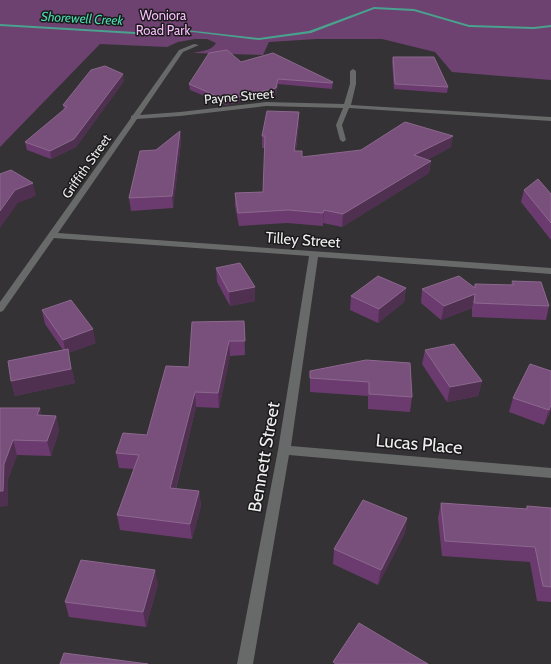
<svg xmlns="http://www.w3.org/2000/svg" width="551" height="664" font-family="Cabin,sans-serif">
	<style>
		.green { fill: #6d4270 }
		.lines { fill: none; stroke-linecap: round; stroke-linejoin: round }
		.stream { fill: #4aa28e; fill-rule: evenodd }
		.minor { fill: #686a69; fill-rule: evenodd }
		.wall { fill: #6b3b6f }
		.shaded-wall { fill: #4f3051 }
		.building { fill: #794f7c; stroke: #8c688e }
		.labels { text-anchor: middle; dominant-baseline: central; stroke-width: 3; stroke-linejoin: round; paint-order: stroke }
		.far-park-label { font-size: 13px; fill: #fabdfe; stroke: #1b1a1b }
		.far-water-label { font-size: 13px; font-style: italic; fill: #4cdab0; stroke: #1b1a1b }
		.far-street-label { font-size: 13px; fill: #efeeef; stroke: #1b1a1b }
		.street-label { font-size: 15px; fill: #efeeef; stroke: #1b1a1b }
		.near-street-label { font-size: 18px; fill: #efeeef; stroke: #1b1a1b }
	</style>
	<rect width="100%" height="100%" fill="#343234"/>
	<!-- green -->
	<path class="green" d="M0,0h551v80l-99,-8 -17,-20 -53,-13h-65l-48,3 -6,13 -70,-2c9,-2 18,-2 23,-10l-9,-4h-12l-17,3 -11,5 -67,-3 -100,103z"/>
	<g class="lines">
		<!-- stream -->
		<path class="stream" d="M374,7l40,2 55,16 65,2 17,-2v2l-17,2 -65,-2 -55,-16 -40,-2 -63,24 -52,7 -75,-9 2,-1 73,8 50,-7z
			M0,24l135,8 28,-1 2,1 -2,1 -28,1 -135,-8z"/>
		<!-- minor -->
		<path class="minor" d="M194,44l5,1 -16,7 -43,63 40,-3 86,-10 78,2 6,-20v-13l3,-2 3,2v13l-5,21 200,12v4l-202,-13 -7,17 4,15 -3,2 -3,-2 -4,-15 7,-17 -77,-2 -86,10 -43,3 -79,114 493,35v6l-233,-17 -27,189 260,22v10l-262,-23 -36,209h-16l41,-214 31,-194 -255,-18 -51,73 -3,1v-10l131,-184v-2l2,-1 46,-65z"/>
	</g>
	<!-- wall -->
	<path class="wall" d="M393,57l55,30 -1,6 -53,-4 -2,-27z
		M241,62l92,20 -1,7 -54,-5 -2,10 -50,11 -36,-15 -1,-6z
		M124,81l-48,66 -25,12 -24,-9 -2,-8 39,-32 -1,-5z
		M299,112v11l-3,28 6,6 149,-10 -24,13 4,1 -2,12 -87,54 -19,-4v3l-36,-3 -48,3 -4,-20v-13l28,-1 2,-44h-3v-12z
		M180,131l1,12 -8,65 -42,3 -2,-13 27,-48z
		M524,190l27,4v46l-30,-38z
		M216,268l39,19v14l-25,5 -13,-24z
		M512,281l37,25 -3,14 -74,-3v-9l-31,12 -20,-17 1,-14 52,-2 1,-3 36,1z
		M406,288l-2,14 -26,21 -28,-13 1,-14z
		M42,310l54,33 -28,10 7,30 -60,13 -4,-15 52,-31 -18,-26z
		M244,321l1,34 -15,1 -11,52 -23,-1 -20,82 23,2 2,15 -9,33 -72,-9 -3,-15 17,-46 -15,-1 -3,-15 31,-18 42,-68z
		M425,350l57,31 -4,15 -31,6 -25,-38z
		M366,360l46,37 -2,15 -42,-3v-13l-58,-4v-21z
		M551,371v39l-7,15 -35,-13 4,-14z
		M0,408l42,7 14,1 3,14 -8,26 -34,-1 -9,24v27z
		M441,503l85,6 1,-3 24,2v94l-14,-1 -7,-39 -88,-6 -4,-38z
		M407,518l-2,15 -27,52 -45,-21 1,-15z
		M158,584l-12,43 -77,-10 -4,-15z"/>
	<!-- shaded-wall -->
	<path class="shaded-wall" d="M123,74l1,7 -48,66 -25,12 -1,-8z
		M278,79v5l-2,10 -50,11v-5z
		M299,112v11l-5,40v-12z
		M180,131l1,12 -8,65 -1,-12z
		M453,136l-2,11 -38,20 1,-12z
		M431,161l-2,12 -87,54 1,-13z
		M33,183l3,13 -18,7 -18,25v-17l15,-21z
		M324,210l-1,13v3v-13z
		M255,287v14l-25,5 -1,-14z
		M406,288l-2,14 -26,21 1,-14z
		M475,294l-3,14 -31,12 3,-14z
		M93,329l3,14 -28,10 7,30 -60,13 -4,-15 55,-27 -3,-14z
		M229,341l1,15 -11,52 -1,-15z
		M482,381l-4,15 -31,6 3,-15z
		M195,392l1,15 -24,96 -2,-15z
		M551,405v5l-7,15 5,-15z
		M40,408l4,15 -7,-8z
		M56,416l3,14 -8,26 -4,-15z
		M13,440l4,15 -9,24v27l-8,1v-16l4,-27z
		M199,491l2,15 -9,33 -2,-15z
		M407,518l-2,15 -27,52 3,-15z
		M155,570l3,14 -12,43 -3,-15z"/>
	<!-- building -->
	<path class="building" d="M227,50l14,12 32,-9 60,29 -1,1 -54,-4 -2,9 -50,12 -37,-16 20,-31z
		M393,57h41l14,30 -53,-3z
		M105,66l18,8 -49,65 -24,12 -25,-9 42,-35 -4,-2 28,-35z
		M267,111l32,1 -5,39h8v6l59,-7 44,-28 48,14 -39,19 17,6 -88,53 -19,-4 -1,3 -35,-3 -50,3 -3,-20 28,-1 2,-56h-3z
		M180,131l-8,65 -43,2 11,-47 16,-1z
		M11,170l22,13 -18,7 -15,21v-37z
		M538,179l13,15v29l-27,-33z
		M240,263l15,24 -26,5 -13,-24z
		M378,276l28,12 -27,21 -28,-13z
		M459,276l16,12v-4l39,1 -2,-4 29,1 8,24 -75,-3 1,-9 -31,12 -22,-17z
		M71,300l22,29 -30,11 -21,-30z
		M244,321l1,20h-16l-11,52 -23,-1 -25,96 29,3 -9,33 -73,-9 22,-60 -23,-2 7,-20 24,2 19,-69 23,1 3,-45z
		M454,344l28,37 -32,6 -25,-37z
		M68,349l3,20 -60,12 -3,-20z
		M366,360l44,3 2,34 -43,-3v-12l-59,-4v-7z
		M530,364l21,7v34l-2,5 -36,-12z
		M0,408h40l-3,7 19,1 -9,25 -34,-1 -9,24 -1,27h-3z
		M363,500l44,18 -26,52 -47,-21z
		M441,503l86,6v-3l24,2v79l-8,-1 -8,-39 -90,-6z
		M81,560l74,10 -12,42 -78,-10z
		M359,623l69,41h-92l-3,-2z
		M64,653l84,11h-88z"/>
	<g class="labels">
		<!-- far-park labels -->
		<g class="far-park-label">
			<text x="163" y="15">Woniora<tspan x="163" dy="15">Road Park</tspan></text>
		</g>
		<!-- far-water labels -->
		<g class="far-water-label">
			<text transform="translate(82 18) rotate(3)">Shorewell Creek</text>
		</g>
		<!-- far-street labels -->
		<g class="far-street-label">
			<text transform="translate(239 96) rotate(-5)">Payne Street</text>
			<text transform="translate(86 166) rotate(-55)">Griffith Street</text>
		</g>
		<!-- street labels -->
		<g class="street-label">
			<text transform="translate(303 240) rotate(4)">Tilley Street</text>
		</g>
		<!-- near-street labels -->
		<g class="near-street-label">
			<text transform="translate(419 444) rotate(5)">Lucas Place</text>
			<text transform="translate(264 457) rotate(-80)">Bennett Street</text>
		</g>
	</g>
</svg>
